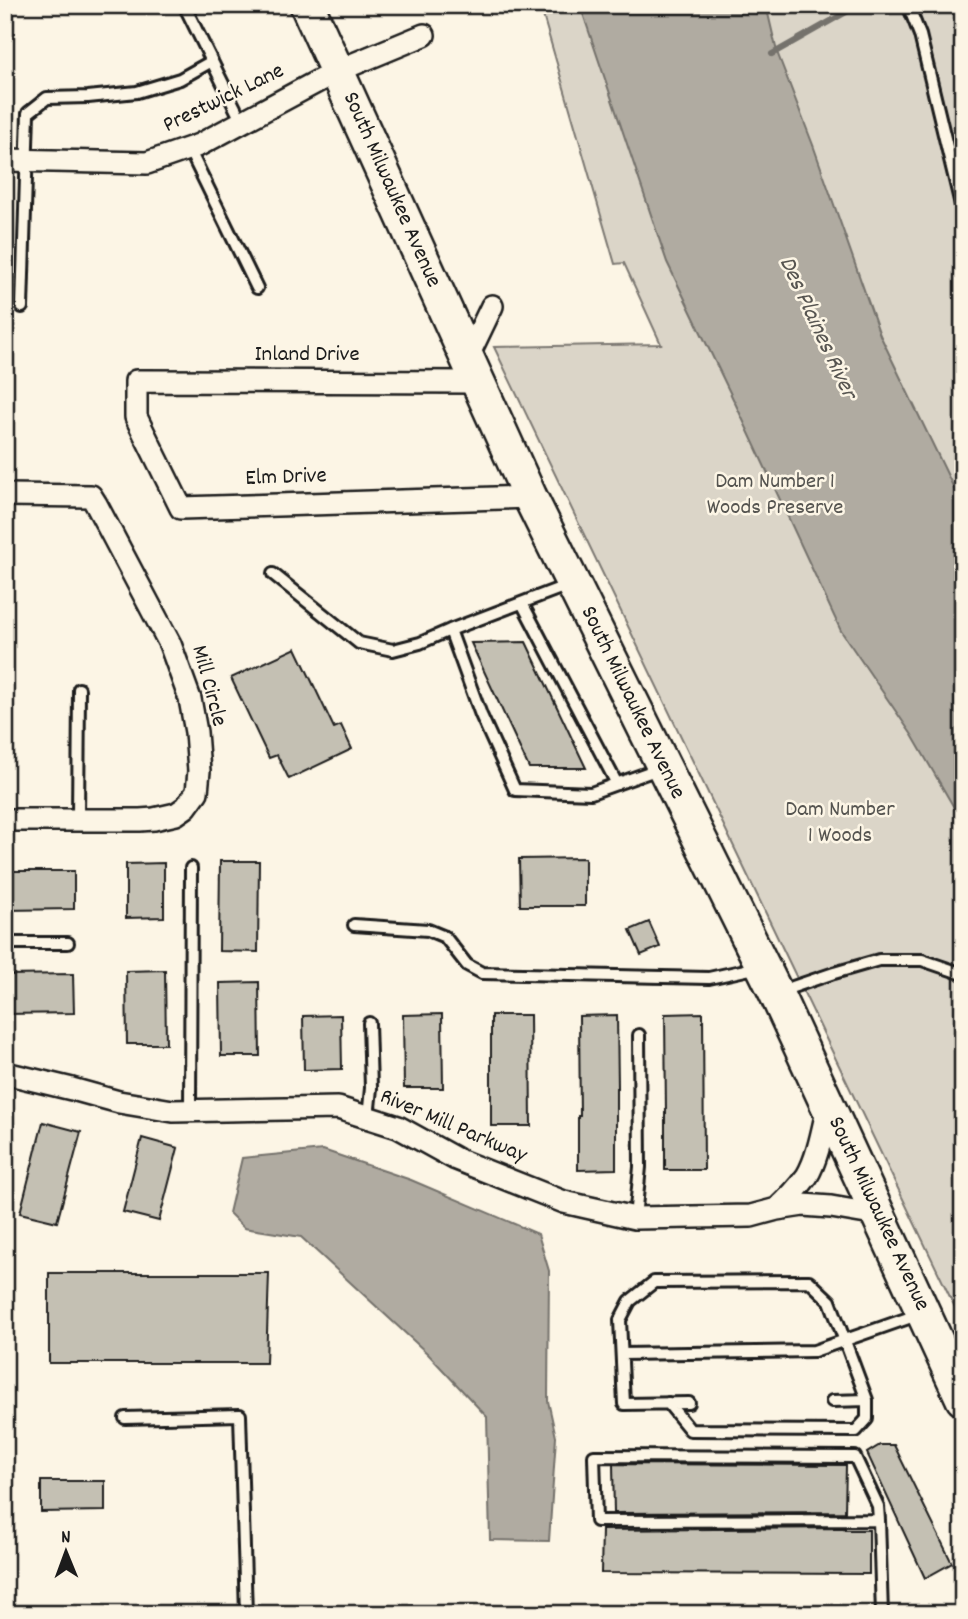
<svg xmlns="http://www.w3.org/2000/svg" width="968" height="1619" font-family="Dekko,sans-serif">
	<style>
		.green { fill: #dbd5c8; stroke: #7c7872; stroke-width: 2 }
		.water { fill: #b0aba1; stroke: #75726c; stroke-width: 2 }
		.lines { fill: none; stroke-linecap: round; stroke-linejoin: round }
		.stream { stroke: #75726c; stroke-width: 6 }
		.building { fill: #c4c0b3; stroke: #1c1c1c; stroke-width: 2 }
		.service-casing { stroke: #1c1c1c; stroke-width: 16 }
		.minor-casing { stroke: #1c1c1c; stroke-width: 26 }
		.primary-casing { stroke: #1c1c1c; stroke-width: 38 }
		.service { stroke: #fcf5e5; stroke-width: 10 }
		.minor { stroke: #fcf5e5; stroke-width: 21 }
		.primary { stroke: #fcf5e5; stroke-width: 33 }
		.labels { text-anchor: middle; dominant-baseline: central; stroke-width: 5; stroke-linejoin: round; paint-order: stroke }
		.street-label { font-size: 23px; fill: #1c1c1c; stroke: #fcf5e5 }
		.park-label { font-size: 23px; fill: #555450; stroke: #fcf5e5 }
		.water-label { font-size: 24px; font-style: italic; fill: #575551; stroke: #fcf5e5 }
	</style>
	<rect width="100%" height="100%" fill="#fcf5e5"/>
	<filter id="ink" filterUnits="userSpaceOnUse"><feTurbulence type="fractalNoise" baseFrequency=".0143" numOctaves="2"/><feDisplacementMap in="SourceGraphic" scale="14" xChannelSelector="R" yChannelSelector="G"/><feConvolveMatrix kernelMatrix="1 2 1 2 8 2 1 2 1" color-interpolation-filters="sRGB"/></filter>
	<g filter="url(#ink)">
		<!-- green -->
		<path class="green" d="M540,5h423v1319l-469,-977 167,-3 -37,-81 -9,1z"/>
		<!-- water -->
		<path class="water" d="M580,5h186l11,47 36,93 67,190 83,172v316l-51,-88 -71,-104 -105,-226 -69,-143z
			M323,1150l88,30 127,54 11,37 -1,130 8,36 -7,104 -59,-1 -3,-123 -59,-63 -127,-117 -57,-9 -15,-15 13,-55z"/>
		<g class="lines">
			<!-- stream -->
			<path class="stream" d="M772,54l87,-49"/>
		</g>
		<!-- building -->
		<path class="building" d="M526,642l60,126h-57l-58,-125z
			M296,648l38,80 7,-3 11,24 -63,30 -12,-24 -8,3 -38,-80z
			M585,858v48h-65l-1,-47z
			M220,861h39l-1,91 -39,-1z
			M164,863v54l-38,1v-54z
			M5,871h69v38l-69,1z
			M649,922l11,25 -19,8 -11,-25z
			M165,970l1,74h-39l-1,-73z
			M73,974l1,39 -69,1v-39z
			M259,982l1,74h-39l-1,-73z
			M703,1013l1,157h-39v-57h1l-1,-99z
			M442,1014l1,74h-39l-1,-73z
			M341,1015l1,54 -38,1 -1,-54z
			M491,1015h39l1,111h-40z
			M617,1015l1,73h-2v81l-38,1v-54h2l-1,-100z
			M43,1122l38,10 -24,90 -37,-9z
			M142,1138l36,10 -19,73 -36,-9z
			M49,1273h220l-3,90h-217z
			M880,1445h14l58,118 -27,15 -58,-125z
			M613,1464l233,1 -1,47 -231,1z
			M41,1481h64v30l-64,1z
			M845,1528v2h24v44l-268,-1 1,-43z"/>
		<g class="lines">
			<defs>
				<path id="service" d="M184,5l58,117
					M908,5l12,30 43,178
					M189,149l68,139
					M22,307l6,-194 19,-15 41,-1 49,-5 43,-13 32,-18
					M273,574l86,69 34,7 27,-7 30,-13
					M571,584l-121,46 31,85 34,75 76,3 70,-25
					M522,603l95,181
					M78,819l1,-130
					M354,925l74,5 17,7 22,28 15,8 227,5 50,-11
					M5,943h63
					M778,992l56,-19 45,-13h43l41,14
					M190,1111l1,-243
					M368,1118l3,-30 -2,-65
					M635,1218l5,-51 -1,-132
					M622,1354l192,-3 106,-37
					M832,1401l35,-1
					M668,1403l22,27 166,1 11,-12v-19l-37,-99 -21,-20 -155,1 -24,19 -10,19 4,84 65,-1
					M125,1418l115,-3 6,199
					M879,1520l-283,1 -2,-65 261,1 23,49 1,14 3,94"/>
				<path id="minor" d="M5,160l142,3 52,-18 138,-74 87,-36
					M467,358l25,-52
					M478,382l-342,-1v36l45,91 349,-11
					M5,495l86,1 5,8 74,140 20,55 6,33 3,39 -2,21 -11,15 -10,7 -22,5 -14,1h-135
					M5,1073l67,16 47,13 54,9 165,-3 60,19 58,32 108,43 71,16 116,-2 26,-7 26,-4 28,2 47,8
					M777,1209c11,-10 21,-21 30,-33 11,-18 16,-48 21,-69"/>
				<path id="primary" d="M307,5l223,492 246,496 187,406"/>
			</defs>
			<!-- service casing -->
			<use href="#service" class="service-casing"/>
			<!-- minor casing -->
			<use href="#minor" class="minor-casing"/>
			<!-- primary casing -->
			<use href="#primary" class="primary-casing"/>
			<!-- service -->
			<use href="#service" class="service"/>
			<!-- minor -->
			<use href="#minor" class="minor"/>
			<!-- primary -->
			<use href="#primary" class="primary"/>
		</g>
	</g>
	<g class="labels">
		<!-- street labels -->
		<g class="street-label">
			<text transform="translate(224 99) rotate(-26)">Prestwick Lane</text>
			<text transform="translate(391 190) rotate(66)">South Milwaukee Avenue</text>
			<text x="307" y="355">Inland Drive</text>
			<text transform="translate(286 478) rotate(-2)">Elm Drive</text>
			<text transform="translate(208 686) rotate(75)">Mill Circle</text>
			<text transform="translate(632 703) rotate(64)">South Milwaukee Avenue</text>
			<text transform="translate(453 1127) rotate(23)">River Mill Parkway</text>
			<text transform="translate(878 1214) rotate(65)">South Milwaukee Avenue</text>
		</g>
		<!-- park labels -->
		<g class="park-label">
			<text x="775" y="482">Dam Number 1<tspan x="775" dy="26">Woods Preserve</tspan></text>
			<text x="840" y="810">Dam Number<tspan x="840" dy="26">1 Woods</tspan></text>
		</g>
		<!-- water labels -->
		<g class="water-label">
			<text transform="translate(817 328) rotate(65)">Des Plaines River</text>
		</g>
	</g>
	<!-- margin -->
	<rect width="968" height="1619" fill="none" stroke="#fcf5e5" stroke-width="28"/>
	<rect x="14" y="14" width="940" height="1591" fill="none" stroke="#1c1c1c" stroke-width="2.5" filter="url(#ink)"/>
	<!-- north arrow -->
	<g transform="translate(66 1552) rotate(359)" stroke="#fcf5e5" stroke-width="5" paint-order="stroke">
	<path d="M0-5L12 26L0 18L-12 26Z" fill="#1c1c1c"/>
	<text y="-10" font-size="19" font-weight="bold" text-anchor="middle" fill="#1c1c1c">N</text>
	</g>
</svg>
